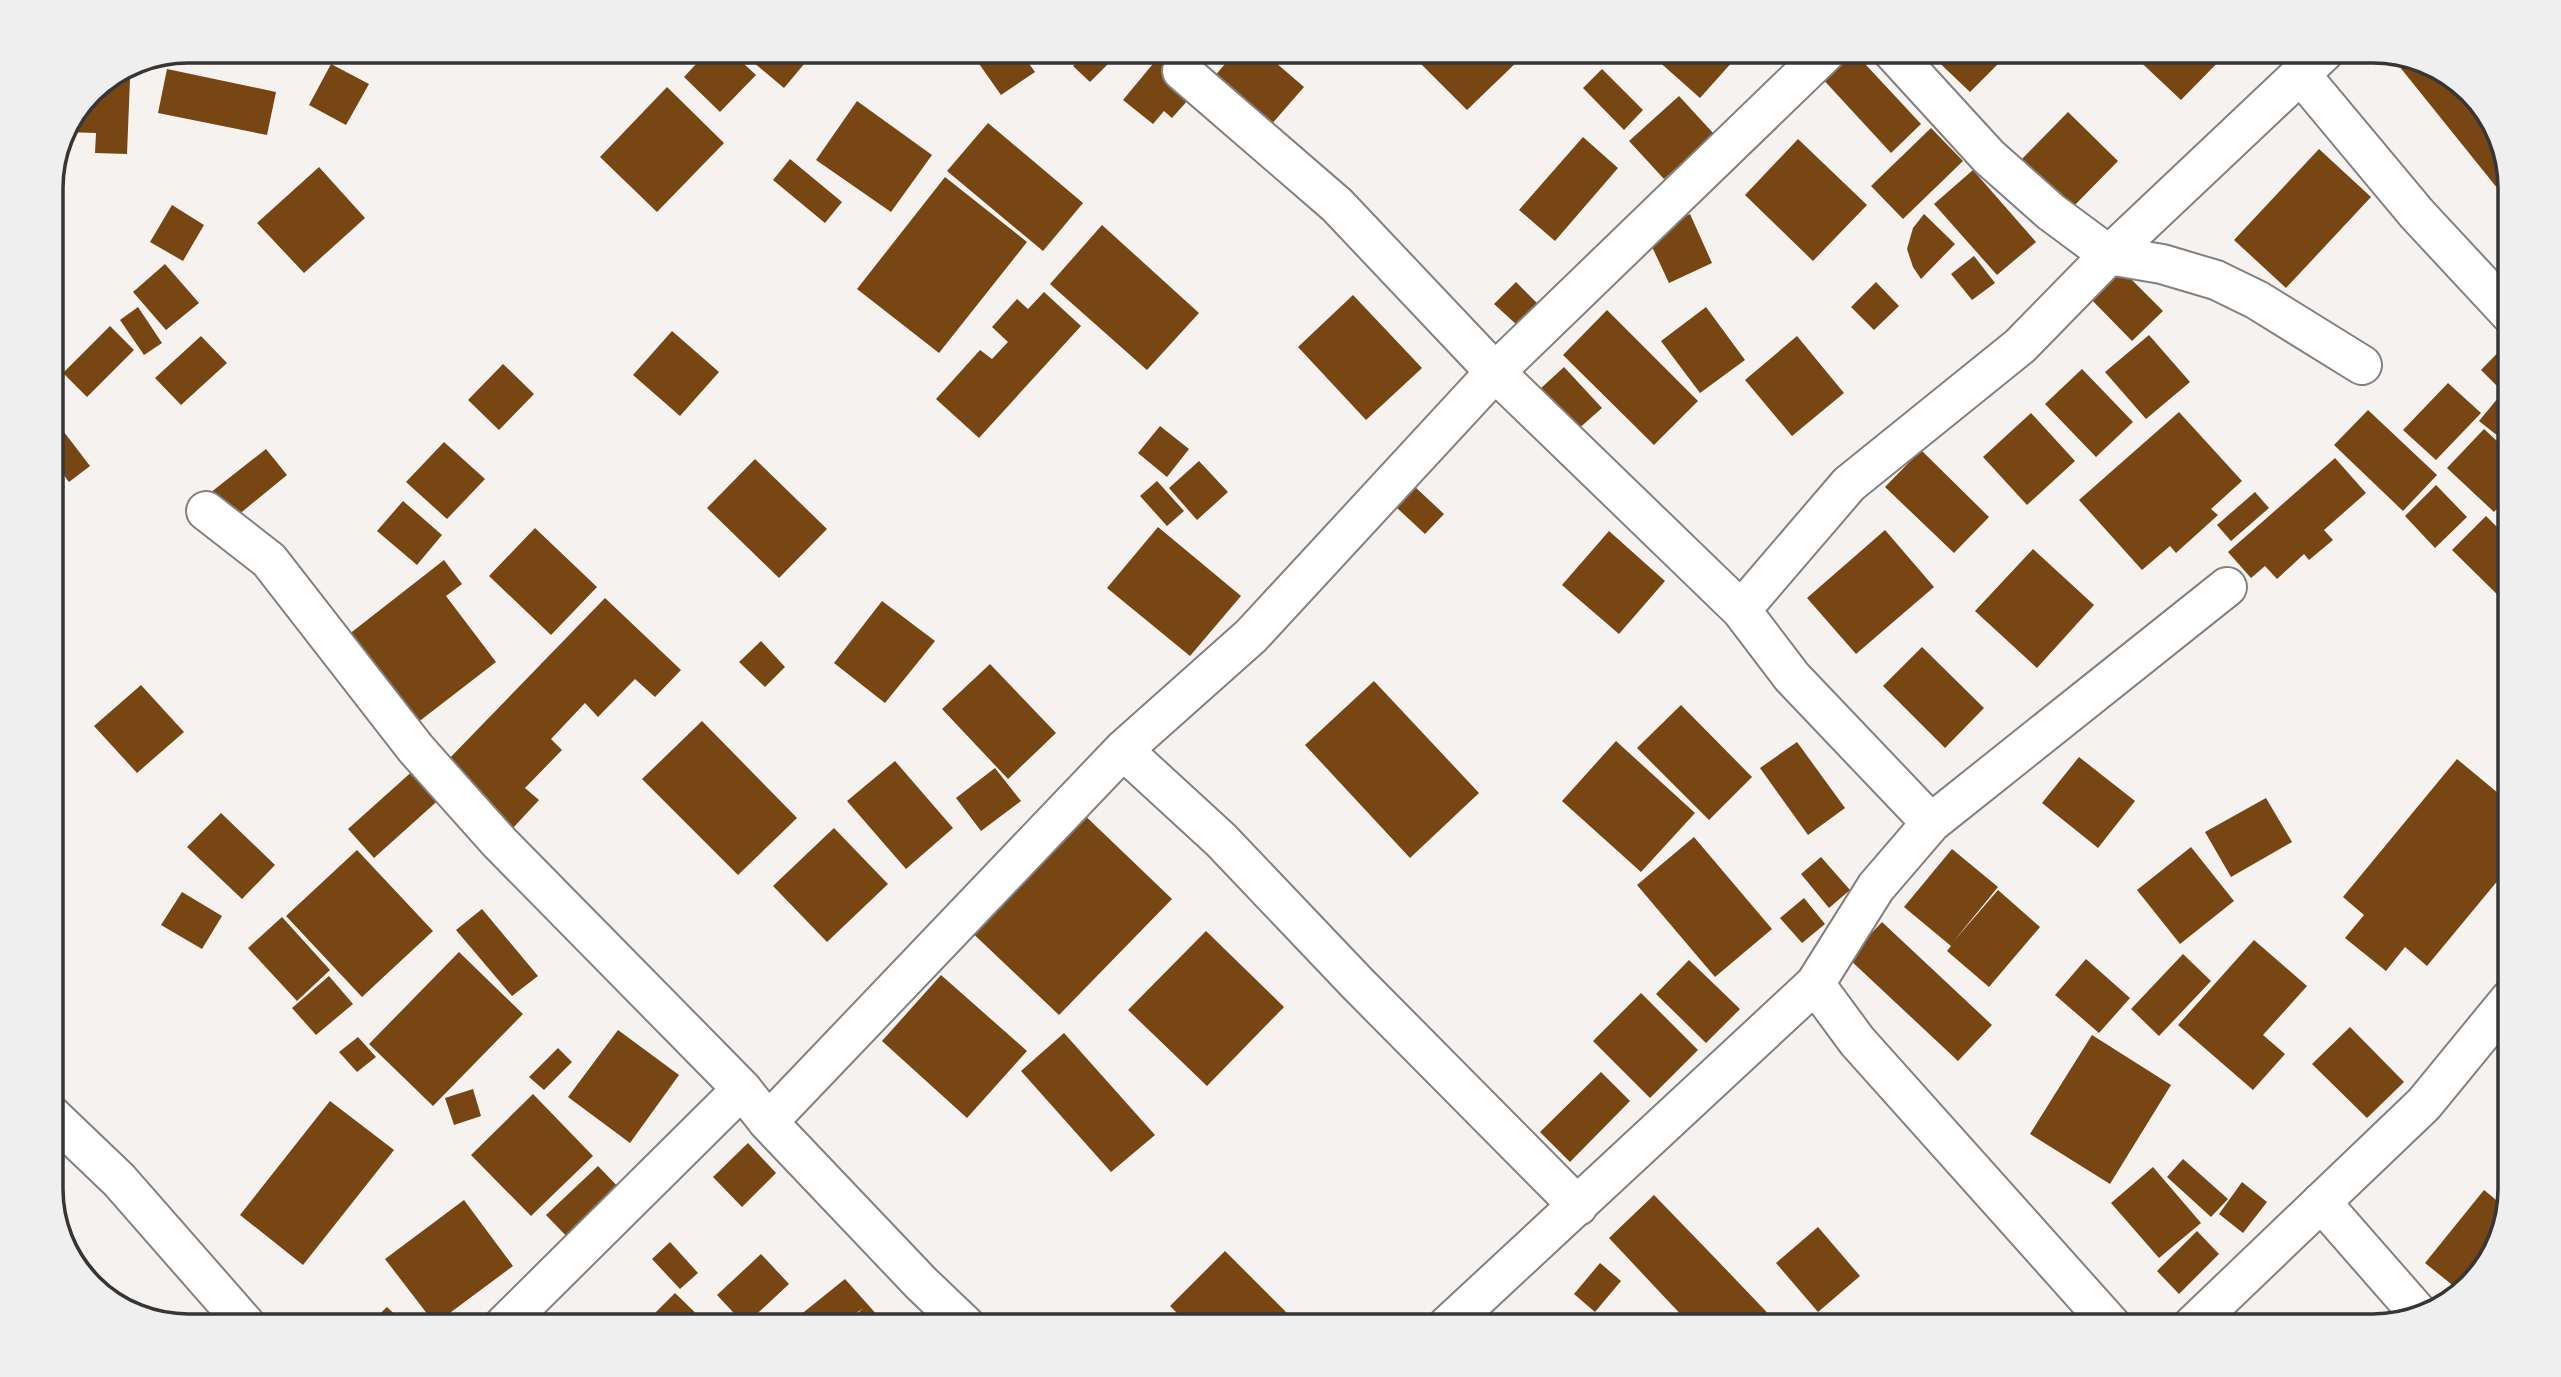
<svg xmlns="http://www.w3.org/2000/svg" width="2561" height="1377" font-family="Mulish,sans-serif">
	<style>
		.building { fill: #774612 }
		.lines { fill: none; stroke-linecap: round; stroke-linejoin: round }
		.street-casing { stroke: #84807f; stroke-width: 42 }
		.street { stroke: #fff; stroke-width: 38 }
		.rim { fill: none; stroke: #373535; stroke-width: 3.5 }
	</style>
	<rect width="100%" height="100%" fill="#f6f2f0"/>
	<!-- building -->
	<path class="building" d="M708,51h22l26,24 -36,37 -36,-35z
		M740,51h75l-31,37z
		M970,51h50l15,21 -34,23z
		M1088,51h10l12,11 -20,20 -17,-16z
		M1236,51h26l42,36 -40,46 -56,-49z
		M1425,51h91l6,6 -55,53 -51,-51z
		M1647,51h95l-42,47z
		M1847,51h6l68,73 -30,29 -71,-77z
		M1927,51h84l-41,41z
		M2133,51h96l-48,49 -50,-47z
		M174,53l1,8 -36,1v-2z
		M1157,59l30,25 1,16 -16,18 -8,-7 -11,13 -30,-24z
		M2408,59l26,6 53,47 23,68v24l-111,-138z
		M331,64l38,20 -23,41 -37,-20z
		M167,69l109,23 -9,43 -109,-22z
		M1602,69l41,41 -19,20 -41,-42z
		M111,78l19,1 -3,75 -32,-1 1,-20 -32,-1 27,-41z
		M667,87l57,56 -67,69 -57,-55z
		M1679,96l35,38 -50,45 -35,-38z
		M857,101l75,54 -41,57 -75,-52z
		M2068,112l50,49 -47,48 -50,-49z
		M988,123l95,80 -40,48 -96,-80z
		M1931,128l32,33 -60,58 -32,-33z
		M1583,137l35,31 -63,73 -36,-31z
		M1798,139l69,66 -54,56 -68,-66z
		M2319,149l52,48 -85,91 -52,-48z
		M790,159l52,43 -17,21 -52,-43z
		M319,167l46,51 -61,55 -47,-50z
		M1973,170l63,72 -39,33 -63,-71z
		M945,177l82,65 -88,111 -82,-64z
		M172,205l32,20 -21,36 -33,-19z
		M1690,214l22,49 -43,20 -23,-49z
		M1924,214l31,30 -34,35 -8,-12 -6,-18 6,-21z
		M1102,225l97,88 -52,57 -97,-86z
		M1974,256l21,27 -23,17 -21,-26z
		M165,264l34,39 -33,27 -33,-38z
		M2117,265l46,46 -31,30 -46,-47z
		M1516,282l22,22 -21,21 -23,-21z
		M1876,282l23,24 -25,24 -23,-23z
		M1044,292l37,34 -102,112 -43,-39 44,-49 12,9 16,-17 -16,-15 25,-28 11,10z
		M1353,295l69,73 -56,52 -68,-73z
		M138,307l24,36 -18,12 -24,-35z
		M1706,307l39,53 -45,33 -39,-52z
		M1607,310l91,91 -44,44 -91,-90z
		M110,326l24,24 -47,47 -24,-24z
		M672,331l47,41 -39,44 -47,-41z
		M2149,335l41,47 -44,37 -41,-47z
		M201,336l26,27 -46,42 -26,-27z
		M1797,336l47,57 -52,43 -47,-56z
		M2510,340v59l-29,-29z
		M503,364l31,30 -35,36 -31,-30z
		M1564,367l38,41 -26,23 -37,-41z
		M2082,369l51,53 -37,35 -51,-53z
		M2448,383l33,30 -45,47 -33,-30z
		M2498,398l12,10 -2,36 -29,-23z
		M2368,410l69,65 -34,36 -69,-66z
		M2179,412l63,69 -31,28 7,6 -42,38 -6,-7 -28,24 -63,-70z
		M2031,413l44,48 -48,44 -44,-48z
		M51,415l39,51 -21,16 -18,-24z
		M1160,426l29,23 -22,28 -29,-24z
		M2484,429l26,24v41l-16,18 -47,-44z
		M444,442l41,37 -38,40 -41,-37z
		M266,449l21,26 -55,45 -22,-27z
		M1921,450l68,67 -35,36 -69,-66z
		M2335,458l31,35 -42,37 9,10 -24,20 -5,-6 -27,25 -12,-13 -14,12 -23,-26z
		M755,459l72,70 -48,49 -72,-70z
		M1199,461l29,31 -31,28 -28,-32z
		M51,470l14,17 -14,11z
		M1157,481l27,30 -17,15 -27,-30z
		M2436,485l31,32 -32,31 -30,-32z
		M1414,486l30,28 -19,20 -29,-27z
		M2255,492l14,16 -38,33 -14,-16z
		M403,501l39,34 -25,30 -40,-34z
		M2486,516l24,24v67l-58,-57z
		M1158,527l83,69 -51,60 -83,-68z
		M535,528l62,59 -46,48 -62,-59z
		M1885,530l49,57 -78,67 -49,-56z
		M1609,531l56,50 -46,53 -57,-49z
		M2033,549l61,56 -57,63 -62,-57z
		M444,560l18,24 -16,12 50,66 -79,61 -69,-88z
		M605,598l76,72 -26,27 -20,-18 -37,38 -13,-14 -34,36 11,11 -37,38 14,12 -27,29 -68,-65z
		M882,601l53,40 -50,62 -51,-40z
		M761,641l24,26 -20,20 -26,-25z
		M1922,647l62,61 -39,40 -62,-62z
		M990,664l66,69 -48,46 -66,-70z
		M1374,681l105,112 -69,65 -105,-113z
		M141,685l43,47 -47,41 -43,-47z
		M1681,705l71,72 -43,43 -72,-72z
		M702,721l95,97 -59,57 -96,-96z
		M1616,741l79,72 -54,59 -79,-71z
		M1797,742l48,66 -37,27 -48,-67z
		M2079,757l56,44 -37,47 -56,-45z
		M2457,759l53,44v46l-9,11 8,7 -82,99 -22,-19 -19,24 -41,-33 19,-23 -21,-18z
		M895,761l58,67 -47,41 -59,-68z
		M416,768l27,28 -69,62 -26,-29z
		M995,768l26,33 -40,30 -25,-33z
		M2266,798l26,44 -61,35 -26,-45z
		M1076,807l96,92 -113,116 -96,-91z
		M221,813l54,52 -33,34 -55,-52z
		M834,828l54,56 -61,58 -54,-56z
		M1694,837l78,92 -57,48 -78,-92z
		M2191,847l43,54 -54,43 -43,-54z
		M1952,849l46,38 -45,55 45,-52 42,37 -51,60 -42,-36 4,-5 -47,-39z
		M357,850l76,81 -71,66 -76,-81z
		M1821,857l29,33 -21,18 -28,-34z
		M182,892l40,24 -20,33 -41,-24z
		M1804,898l21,26 -23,19 -22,-25z
		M482,909l56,67 -26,20 -56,-66z
		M282,917l48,53 -33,31 -49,-53z
		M1882,922l110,103 -34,36 -110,-103z
		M1206,931l78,76 -77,79 -79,-76z
		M2254,940l53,46 -44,49 22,19 -32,36 -75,-65z
		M459,952l64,62 -90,92 -64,-62z
		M2183,954l28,27 -52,55 -28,-27z
		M2086,959l44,39 -31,35 -44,-38z
		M1689,960l51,49 -34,34 -50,-49z
		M941,975l86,76 -60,67 -85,-77z
		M329,976l24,28 -37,31 -24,-27z
		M1641,993l57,57 -48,48 -57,-57z
		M2350,1027l54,55 -37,36 -55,-54z
		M618,1030l61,45 -49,68 -62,-46z
		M1064,1033l91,102 -44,37 -90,-101z
		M2092,1035l79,50 -61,99 -80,-50z
		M358,1037l18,20 -19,15 -18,-20z
		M558,1048l14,14 -28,28 -15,-13z
		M1601,1072l29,29 -60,61 -30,-30z
		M473,1089l8,27 -27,9 -9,-27z
		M533,1094l60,62 -62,60 -60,-61z
		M330,1101l64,49 -91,115 -63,-50z
		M748,1143l28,30 -34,34 -29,-30z
		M2183,1159l45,40 -17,18 -44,-40z
		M598,1166l26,27 -51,50 -27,-28z
		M2153,1167l48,56 -42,35 -48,-55z
		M2242,1182l25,20 -24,31 -24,-19z
		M2484,1190l22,18 -6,26 -44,54 -31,-25z
		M1654,1195l62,64 64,67h-88l-22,-23 -61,-65z
		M464,1200l49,66 -78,58 -50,-65z
		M1818,1227l42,49 -42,36 -42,-49z
		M2197,1231l22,23 -40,40 -22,-23z
		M670,1242l28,31 -18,16 -28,-30z
		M1225,1251l75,75h-110l-20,-20z
		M761,1254l28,30 -44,41 -28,-30z
		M1600,1263l21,18 -26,31 -21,-18z
		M845,1279l42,47h-42l18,-18 -23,18h-49l-2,-2z
		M675,1293l34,33h-67z
		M387,1307l20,19h-40z"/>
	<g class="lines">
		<defs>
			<path id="street" d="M1892,51l97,106 62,55 58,43 53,9 54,16 41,20 105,65
				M1182,71l155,134 158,167 246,238
				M2301,75l116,139 93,100
				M206,511l63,49 147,189 83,93 243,247 26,33 153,161 45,43
				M1123,750l98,90 137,144 220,222
				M1931,823l296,-236
				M1815,984l42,57 255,285
				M51,1115l68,65 128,146
				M768,1122l355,-372 128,-114 244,-264 332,-321
				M2321,1202l98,112
				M503,1326l239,-237
				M1447,1326l368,-342 61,-97 55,-64 -139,-146 -51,-67 108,-126 171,-138 89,-91 216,-204
				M2192,1326l232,-222 86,-105"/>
		</defs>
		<!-- street casing -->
		<use href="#street" class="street-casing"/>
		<!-- street -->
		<use href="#street" class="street"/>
	</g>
	<!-- crop -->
	<path d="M0 0H2561V1377H0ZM188 63H2373A125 125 0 0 1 2498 188V1189A125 125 0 0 1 2373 1314H188A125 125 0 0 1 63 1189V188A125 125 0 0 1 188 63Z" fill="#efefef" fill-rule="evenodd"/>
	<path class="rim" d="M188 63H2373A125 125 0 0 1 2498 188V1189A125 125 0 0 1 2373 1314H188A125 125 0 0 1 63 1189V188A125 125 0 0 1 188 63Z"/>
</svg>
